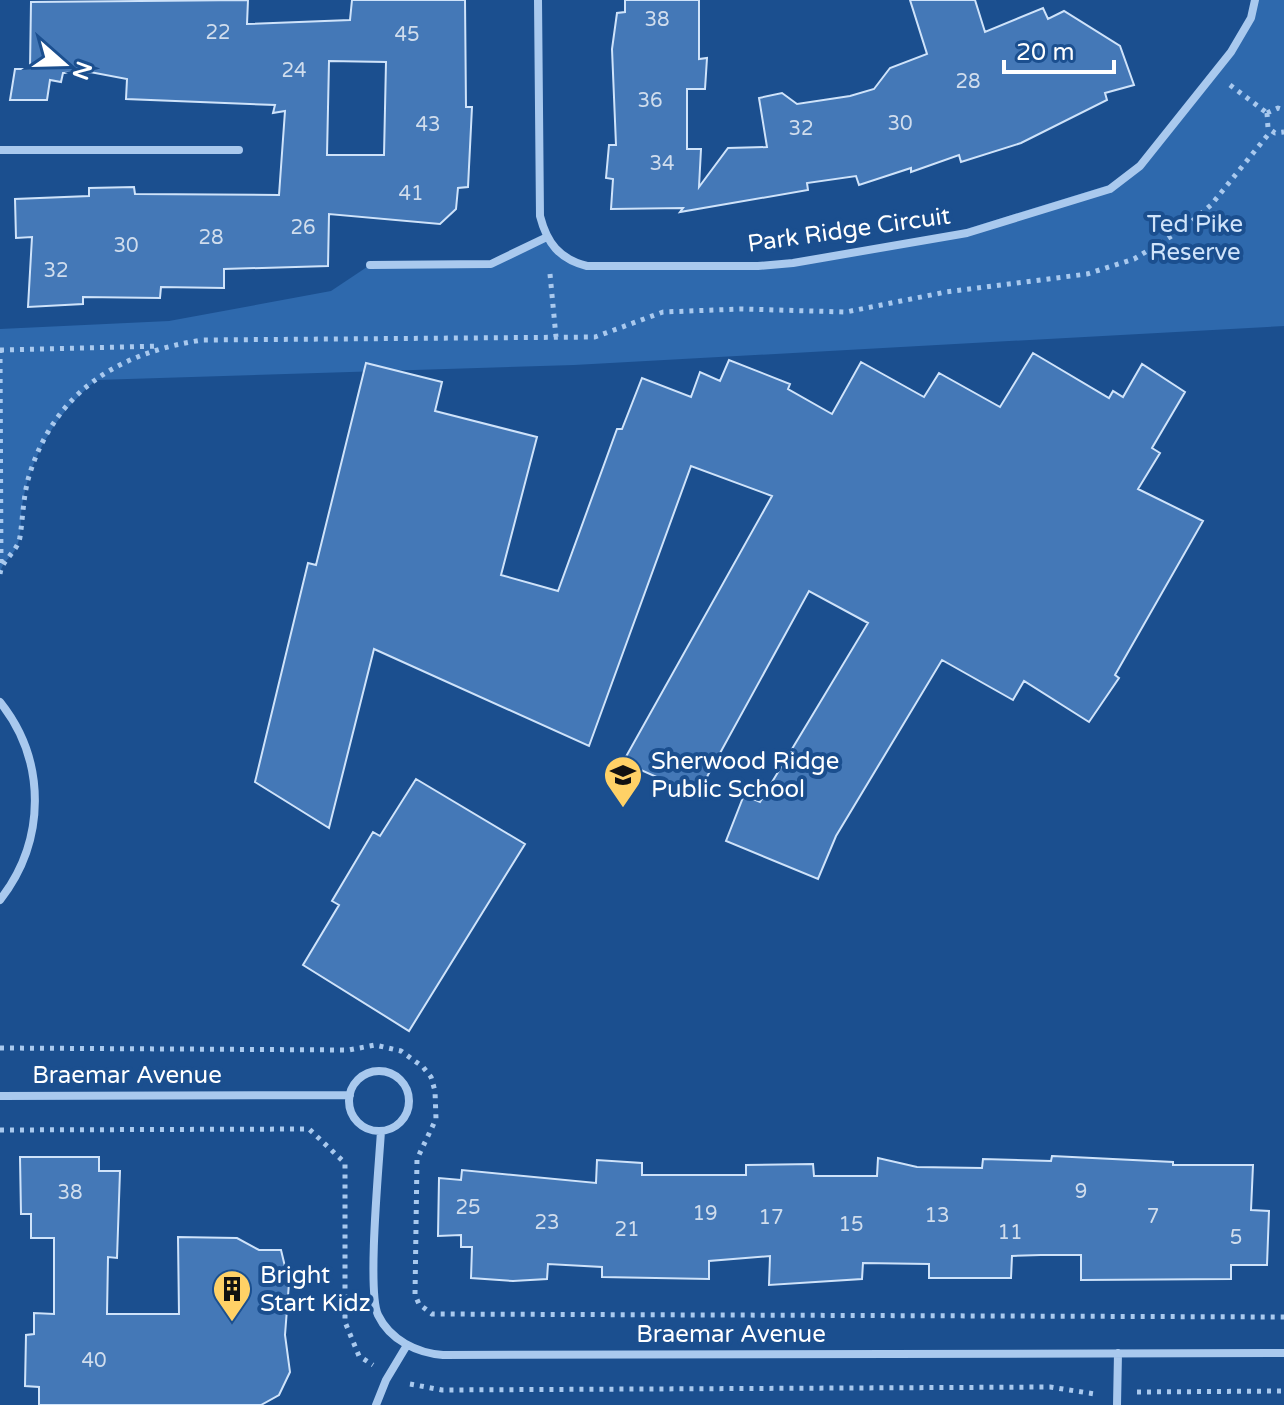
<svg xmlns="http://www.w3.org/2000/svg" width="1284" height="1405" font-family="'Varela Round',sans-serif">
	<style>
		.green { fill: #2e69ad }
		.building { fill: #4478b7; stroke: #cfe3fa; stroke-width: 2; fill-rule: evenodd }
		.lines { fill: none; stroke-linecap: round; stroke-linejoin: round }
		.path { stroke: #a9c9ee; stroke-width: 5; stroke-dasharray: 4 6; stroke-linecap: butt }
		.street { stroke: #a9c9ee; stroke-width: 8 }
		.labels { text-anchor: middle; dominant-baseline: central; stroke-width: 8; stroke-linejoin: round; paint-order: stroke }
		.number-label { font-size: 20px; fill: #d0dded }
		.park-label { font-size: 24px; fill: #cfe3fa; stroke: #1b4f8f }
		.street-label { font-size: 24px; fill: #fff; stroke: #1b4f8f }
		.poi-label { font-size: 24px; fill: #fff; stroke: #1b4f8f; text-anchor: start }
	</style>
	<rect width="100%" height="100%" fill="#1b4f8f"/>
	<!-- green -->
	<path class="green" d="M1255,0h29v326l-710,39 -478,15c-39,34 -65,73 -74,126 -2,12 0,25 -4,37 -3,13 -16,17 -18,31v-245l169,-8 162,-30 39,-26 121,-1 56,-27 25,25 186,4 172,-26 195,-60 117,-144z"/>
	<!-- building -->
	<path class="building" d="M248,0l-1,24 103,-4 2,-20h113l1,107h6l-4,80 -10,1 -2,21 -16,15 -111,-10 -1,52 -104,3v19l-63,-1 -1,11 -77,-1v7l-55,3 4,-70 -16,1 -1,-39 74,-3v-8l45,-1 1,7 144,1 6,-84 -12,2 2,-8 -149,-6 1,-20 -37,-7 -27,1 -2,9 -11,-2 -3,20h-37l5,-31h15l1,-67zM329,61l57,1 -2,93h-57z
		M625,0h74v59l8,-1 -2,31h-18v60h14l-2,38 29,-39 39,-1 -8,-49 23,-5 15,11 53,-8 24,-7 16,-21 37,-14 -17,-54h65l10,32 58,-24 5,11 16,-8 56,35 14,39 -29,8 2,7 -86,43 -60,19 -2,-7 -48,17v-4l-52,17 -3,-9 -49,7 1,7 -128,22 3,-4 -72,1 2,-30 -7,-1 3,-33h7l-4,-96 5,-36 8,-1z
		M1033,353l76,45 4,-7 10,6 19,-33 43,28 -33,56 8,5 -22,36 65,32 -88,154 4,3 -30,44 -65,-41 -11,19 -71,-40 -106,176 -18,43 -92,-38 18,-46 16,7 108,-179 -59,-32 -112,204 -74,-33 149,-266 -81,-30 -102,280 -215,-97 -45,179 -74,-46 53,-219 8,2 50,-202 76,19 -7,29 102,26 -36,138 57,16 59,-162h5l20,-51 49,19 9,-25 20,9 9,-21 61,24 -2,5 44,25 29,-52 63,35 15,-24 61,34z
		M416,779l109,65 -116,187 -106,-66 36,-60 -7,-4 41,-69 7,4z
		M1052,1156l121,6v3h80l-2,45 18,1 -2,54h-36v14l-150,1v-25h-40l-29,1 -1,22h-82v-14l-66,-1 -1,16 -93,6 1,-29 -61,5v18l-107,-2v-10l-54,-3 -1,15 -34,2 -42,-3 1,-31h-11v-12l-23,1 1,-58 22,2 1,-10 134,13 1,-23 45,3v12h104v-10l67,-1 1,12h63l1,-18 39,9 65,1 1,-9 68,2z
		M20,1157h79v14h21l-3,87 -9,-1 -1,57h72l-1,-77 59,1 22,12h22l8,33 -4,52 5,37 -11,23 -18,10h-222v-18l-14,-1 1,-51 8,-1v-21l20,1v-76h-23v-24h-10z"/>
	<g class="lines">
		<!-- path -->
		<path class="path" d="M1230,85l37,28
			M1267,113l1,15 7,5 9,-1
			M1267,113l11,-5 6,2
			M550,274l6,63
			M0,349l1,215
			M0,350l159,-4
			M0,574c2,-15 17,-21 20,-37 3,-20 3,-40 9,-61 26,-85 89,-123 173,-136l393,-3 68,-25 79,-3 104,3 100,-20 141,-18 47,-15 49,-30 28,-24 60,-74
			M0,1048l349,2 26,-5 26,6 22,16 8,10 4,14 1,28 -19,40 -2,136 4,9 13,10 852,3
			M0,1130l309,-1 36,34v159l14,34 14,9
			M410,1384l32,6 608,-3 45,7
			M1137,1392l147,-1"/>
		<!-- street -->
		<path class="street" d="M538,0l2,216c7,27 19,43 47,50h171l35,-3 174,-30 143,-44 30,-23 91,-114 20,-34 4,-18
			M0,150h239
			M370,265l121,-1 56,-27
			M0,702c47,59 46,139 0,198
			M349 1101a30 30 0 1 1 60 0a30 30 0 1 1-60 0Z
			M0,1096l350,-1
			M381,1131c-2,34 -14,160 -3,184 12,25 39,38 65,40l841,-2
			M376,1405l10,-25 21,-35
			M1117,1405l1,-52"/>
	</g>
	<!-- icons -->
	<defs>
		<symbol id="school-pin" viewBox="-11 -11 22 30"><path d="M0 17L-7.5 6A9.5 9.5 0 1 1 7.5 6Z" fill="#ffd166" stroke="#1b4f8f"/><path d="M0-5L7-2L0 1L-7-2ZM-4 1L0 2.5L4 1V4Q0 6-4 4Z" fill="#111"/></symbol>
		<symbol id="building-pin" viewBox="-11 -11 22 30"><path d="M0 17L-7.5 6A9.5 9.5 0 1 1 7.5 6Z" fill="#ffd166" stroke="#1b4f8f"/><path d="M-4-6H4V6H1V3H-1V6H-4ZM-2.5-4.3h1.7v1.8h-1.7ZM.8-4.3h1.7v1.8H.8ZM-2.5-1h1.7V.8h-1.7ZM.8-1h1.7V.8H.8Z" fill="#111"/></symbol>
	</defs>
	<g fill-rule="evenodd">
		<use href="#school-pin" x="601" y="753" width="44" height="60"/>
		<use href="#building-pin" x="210" y="1267" width="44" height="60"/>
	</g>
	<g class="labels">
		<!-- number labels -->
		<g class="number-label">
			<text x="657" y="20">38</text>
			<text x="218" y="33">22</text>
			<text x="407" y="35">45</text>
			<text x="294" y="71">24</text>
			<text x="968" y="82">28</text>
			<text x="650" y="101">36</text>
			<text x="900" y="124">30</text>
			<text x="428" y="125">43</text>
			<text x="801" y="129">32</text>
			<text x="662" y="164">34</text>
			<text x="411" y="194">41</text>
			<text x="303" y="228">26</text>
			<text x="211" y="238">28</text>
			<text x="126" y="246">30</text>
			<text x="56" y="271">32</text>
			<text x="1081" y="1192">9</text>
			<text x="70" y="1193">38</text>
			<text x="468" y="1208">25</text>
			<text x="705" y="1214">19</text>
			<text x="937" y="1216">13</text>
			<text x="1153" y="1217">7</text>
			<text x="771" y="1218">17</text>
			<text x="547" y="1223">23</text>
			<text x="851" y="1225">15</text>
			<text x="627" y="1230">21</text>
			<text x="1010" y="1233">11</text>
			<text x="1236" y="1238">5</text>
			<text x="94" y="1361">40</text>
		</g>
		<!-- park labels -->
		<g class="park-label">
			<text x="1195" y="224">Ted Pike<tspan x="1195" dy="28">Reserve</tspan></text>
		</g>
		<!-- street labels -->
		<g class="street-label">
			<text transform="translate(849 230) rotate(-8)">Park Ridge Circuit</text>
			<text x="127" y="1075">Braemar Avenue</text>
			<text x="731" y="1334">Braemar Avenue</text>
		</g>
		<!-- poi labels -->
		<g class="poi-label">
			<text x="651" y="761">Sherwood Ridge<tspan x="651" dy="28">Public School</tspan></text>
			<text x="260" y="1275">Bright<tspan x="260" dy="28">Start Kidz</tspan></text>
		</g>
	</g>
	<!-- north arrow -->
	<g transform="translate(64 64) rotate(110)" stroke="#1b4f8f" stroke-width="6" paint-order="stroke">
	<path d="M0-6L14 30L0 20L-14 30Z" fill="#ffffff"/>
	<text y="-12" font-size="22" font-weight="bold" text-anchor="middle" fill="#ffffff">N</text>
	</g>
	<!-- scale -->
	<path d="M1004 60v12h110v-12" fill="none" stroke="#ffffff" stroke-width="4"/>
	<text x="1016" y="60" font-size="24" fill="#ffffff" stroke="#1b4f8f" stroke-width="6" paint-order="stroke">20 m</text>
</svg>
